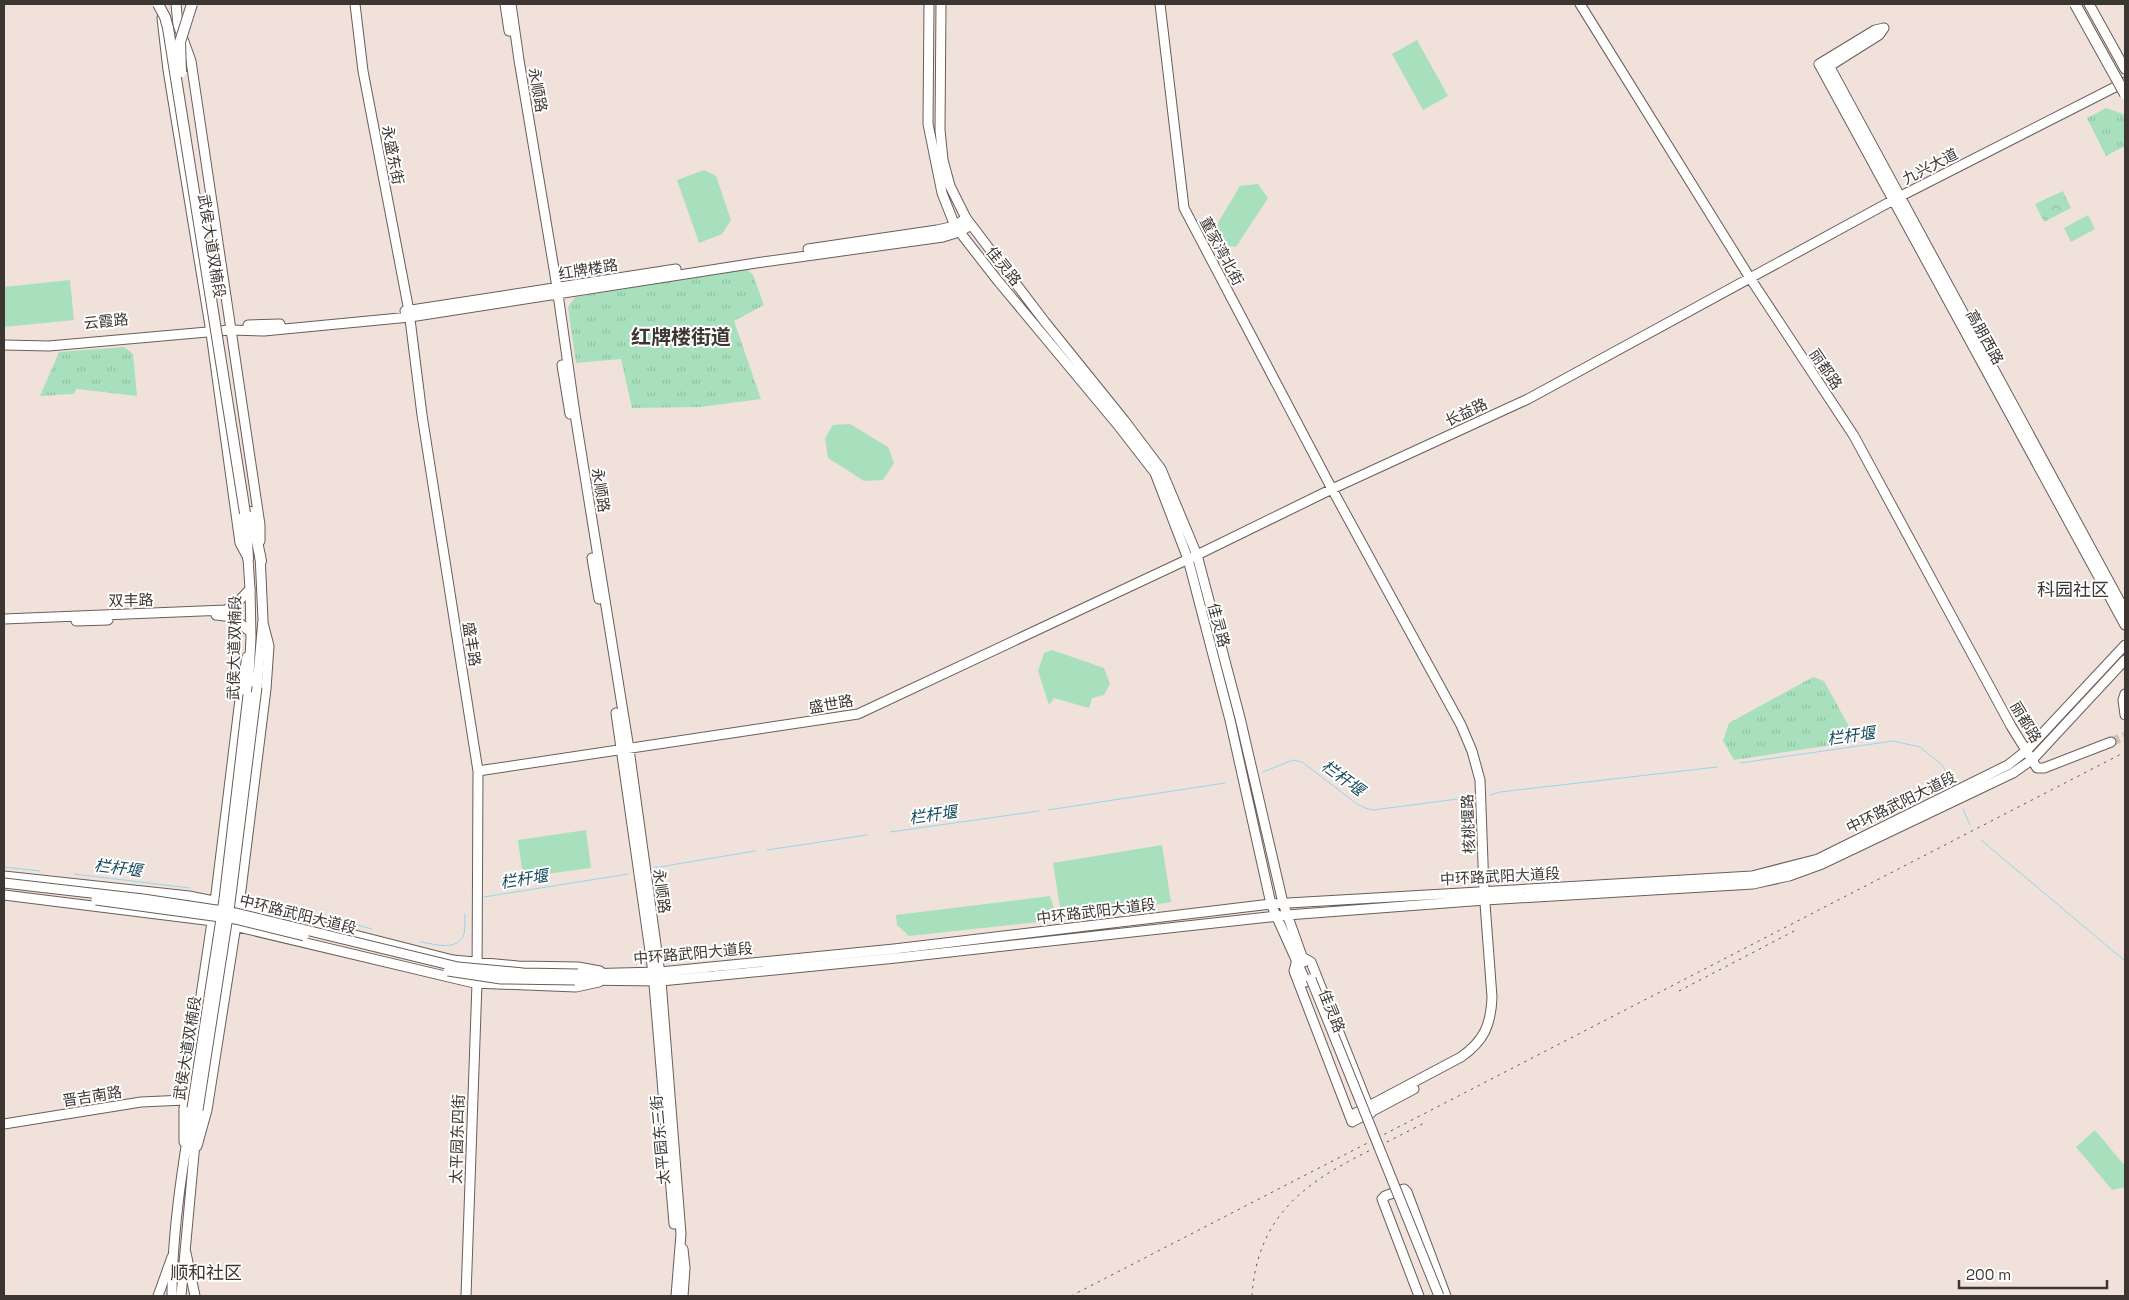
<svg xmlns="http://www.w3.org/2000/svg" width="2129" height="1300" font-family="'Space Grotesk','Noto Sans SC',sans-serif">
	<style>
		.grass { fill: #a8e0bd }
		.forest { fill: url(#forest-crowns) }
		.park { fill: url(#park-tufts) }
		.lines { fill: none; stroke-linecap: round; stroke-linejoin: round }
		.stream { stroke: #94d5f0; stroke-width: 1 }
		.secondary-tunnel { stroke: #ccc0b9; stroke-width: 9; stroke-dasharray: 9 4.5; stroke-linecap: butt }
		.secondary-casing { stroke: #6a5e58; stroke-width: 11 }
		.primary-casing { stroke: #6a5e58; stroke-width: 11 }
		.highway-casing { stroke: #6a5e58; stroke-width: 12 }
		.secondary { stroke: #fff; stroke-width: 9 }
		.primary { stroke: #fff; stroke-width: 9 }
		.highway { stroke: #fff; stroke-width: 10 }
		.rail { stroke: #615955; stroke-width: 1; stroke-dasharray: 2.5 5; stroke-linecap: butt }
		.primary-bridge-casing { stroke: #6a5e58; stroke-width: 11; stroke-linecap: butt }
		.highway-bridge-casing { stroke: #6a5e58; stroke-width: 12; stroke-linecap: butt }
		.primary-bridge { stroke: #fff; stroke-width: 9 }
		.highway-bridge { stroke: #fff; stroke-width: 10 }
		.labels { text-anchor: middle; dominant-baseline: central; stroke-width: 4; stroke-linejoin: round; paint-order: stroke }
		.street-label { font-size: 15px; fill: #3c3633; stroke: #fff }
		.water-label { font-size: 16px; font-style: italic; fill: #144a5d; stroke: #fff }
		.quarter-label { font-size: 18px; fill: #3c3633; stroke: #fff }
		.district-label { font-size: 20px; font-weight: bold; fill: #3c3633; stroke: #fff }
	</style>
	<defs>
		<pattern id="forest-crowns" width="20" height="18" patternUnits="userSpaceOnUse" patternTransform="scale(1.25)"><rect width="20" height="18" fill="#a8e0bd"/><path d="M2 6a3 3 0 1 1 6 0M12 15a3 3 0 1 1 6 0" fill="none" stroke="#92c1a3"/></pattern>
		<pattern id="park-tufts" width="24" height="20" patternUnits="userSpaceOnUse" patternTransform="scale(1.25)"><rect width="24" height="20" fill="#a8e0bd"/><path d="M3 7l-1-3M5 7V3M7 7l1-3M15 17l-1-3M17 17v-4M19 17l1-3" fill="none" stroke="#92c1a3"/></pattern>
	</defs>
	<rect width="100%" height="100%" fill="#f0e2da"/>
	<!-- grass -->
	<path class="grass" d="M1417,40l31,56 -25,14 -31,-56z
		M704,170l12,6 15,44 -9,14 -23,9 -22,-63z
		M1258,184l10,14 -32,49 -17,-3 -7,-11 28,-47z
		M2088,215l7,14 -24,13 -7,-14z
		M70,280l4,40 -70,7v-40z
		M850,424l38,23 6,16 -11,17 -19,1 -36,-23 -3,-20 8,-13z
		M1052,650l52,18 6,16 -6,11 -12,3 -3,10 -35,-10 -5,7 -11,-34 6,-18z
		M586,830l5,38 -68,9 -5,-37z
		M1162,845l9,57 -109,18 -9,-57z
		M1050,896l8,24 -149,16 -12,-11 -1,-10z
		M2095,1130l30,36v21l-13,3 -36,-43z"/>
	<!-- forest -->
	<path class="forest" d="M2063,191l8,17 -27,14 -9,-18z"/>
	<!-- park -->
	<path class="park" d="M2106,108l17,6 2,3v29l-19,10 -19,-38z
		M741,270h7l5,5 11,30 -30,16 27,78 -61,8 -68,1 -11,-49 -45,4 -8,-56 7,-10z
		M124,347l9,7 4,42 -60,-7 -4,5 -33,2 19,-44z
		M1813,677l11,4 33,60 -123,19 -11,-19 6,-18z"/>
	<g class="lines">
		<!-- stream -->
		<path class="stream" d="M1740,763l153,-22 27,6 23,19 7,15
			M1263,772l30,-12 9,2 55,42 8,4 8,2 100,-13
			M1490,795l10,-3 217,-25
			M1963,809l7,16
			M1048,810l177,-27
			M890,832l149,-21
			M1981,840l144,121
			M767,850l100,-15
			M4,867l36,4
			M653,868l102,-17
			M74,874l116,14
			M484,897l144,-23
			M256,899l71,18
			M343,921l29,8
			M421,942c13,2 37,10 43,-8 2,-6 0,-14 1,-20"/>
		<!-- secondary-tunnel -->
		<path class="secondary-tunnel" d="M2111,742l14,-6"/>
		<defs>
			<path id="secondary" d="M355,4l8,67 46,240 13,104 56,356 -1,212 -11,313
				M505,4l4,27
				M511,4l8,56 38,227 18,127 54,335 32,232 20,253 -5,62
				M1160,4l24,204 148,281 129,236 11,26 8,29 4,110 8,107c-1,28 -8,44 -31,60l-111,59
				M1580,4l170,274 104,158 157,290 26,42h7l67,-26
				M2089,4l36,65
				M1884,28l-9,2 -56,34 306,561
				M1826,60l299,551
				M1825,69l54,-34 5,-7
				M808,249l129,-19 18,-4 11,-8
				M405,311l271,-42
				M248,325l32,-1
				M4,345l45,1 181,-16 34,1 146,-14 346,-54 187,-26 16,-5 12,-7
				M562,365l8,49
				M592,558l7,41
				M216,615l17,2 17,15
				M4,619l222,-9 11,-7 13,-14
				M76,621l32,-1
				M2125,694l-2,6 2,15
				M616,713l37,259 21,252
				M478,771l380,-57 339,-159 135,-66 196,-90 369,-201 228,-116
				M4,876l185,20 64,13 200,51 65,6 60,1 22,4
				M4,895l209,26 261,62 102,4 23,-5
				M1302,957l9,5 60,151
				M1297,959l-3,12 58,151 62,-33
				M4,1124l137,-22 44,-2
				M184,1142v-33l31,-207 26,-211 6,-34
				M197,1146l10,-36 32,-204 27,-217 3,-43 -6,-23
				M186,1253l9,43
				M158,1296l14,-39
				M683,1296l2,-28 -2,-19
				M1419,1296l-37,-97 3,-3 19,-7 3,3 39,104"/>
			<path id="primary" d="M176,4l2,21 13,36 69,464v16
				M929,4l-1,120 14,69 13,33 43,55 119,143 38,49 33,86 42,161 41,184 35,78
				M941,4l-1,126 3,30 7,26 16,32 79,104 79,98 37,49 36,86 43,163 43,185 21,59
				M162,18l6,52 42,256 30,217 8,15 2,31 1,48 -3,58
				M257,687l6,-67 -3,-66
				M578,974l82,-2 234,-23 377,-45 481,-28 66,-17 190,-94 19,-15 98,-105
				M575,980l86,1 235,-23 391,-43 198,-15 268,-16 36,-8 33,-12 191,-91 20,-14 92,-99
				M172,1296c0,-63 10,-125 20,-188
				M181,1296l17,-186"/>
			<path id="highway" d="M251,512l10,49
				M245,513l3,45"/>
		</defs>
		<!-- secondary casing -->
		<use href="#secondary" class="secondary-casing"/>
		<!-- primary casing -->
		<use href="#primary" class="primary-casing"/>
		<!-- highway casing -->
		<use href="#highway" class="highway-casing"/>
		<!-- secondary -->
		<use href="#secondary" class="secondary"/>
		<!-- primary -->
		<use href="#primary" class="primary"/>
		<!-- highway -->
		<use href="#highway" class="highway"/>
		<!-- rail -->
		<path class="rail" d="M1679,991l117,-61
			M1071,1296l1054,-544
			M1252,1296c7,-107 90,-129 172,-173"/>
		<defs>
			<path id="primary-bridge" d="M4,883l139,16 93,14 222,54 65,6 55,1
				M96,900l139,19 69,17
				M448,971l53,8 74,1
				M1311,979l128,317
				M192,1108l32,-209 24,-204
				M198,1110l32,-207 27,-216"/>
			<path id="highway-bridge" d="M158,4l7,13 3,11 77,485
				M2075,4l50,90
				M181,72l-1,-30 12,-38"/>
		</defs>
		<!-- primary-bridge casing -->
		<use href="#primary-bridge" class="primary-bridge-casing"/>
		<!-- highway-bridge casing -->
		<use href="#highway-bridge" class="highway-bridge-casing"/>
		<!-- primary-bridge -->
		<use href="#primary-bridge" class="primary-bridge"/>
		<!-- highway-bridge -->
		<use href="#highway-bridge" class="highway-bridge"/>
	</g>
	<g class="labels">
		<!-- street labels -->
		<g class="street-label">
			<text transform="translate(538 90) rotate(80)">永顺路</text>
			<text transform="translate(393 155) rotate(79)">永盛东街</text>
			<text transform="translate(1930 166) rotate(-27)">九兴大道</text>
			<text transform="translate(212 246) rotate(81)">武侯大道双楠段</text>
			<text transform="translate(1222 251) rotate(62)">董家湾北街</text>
			<text transform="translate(1004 266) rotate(51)">佳灵路</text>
			<text transform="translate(588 269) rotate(-9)">红牌楼路</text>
			<text transform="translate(106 321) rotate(-6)">云霞路</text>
			<text transform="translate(1985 337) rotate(61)">高朋西路</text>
			<text transform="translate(1826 369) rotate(56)">丽都路</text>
			<text transform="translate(1466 412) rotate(-25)">长益路</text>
			<text transform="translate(601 490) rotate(81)">永顺路</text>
			<text transform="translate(131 600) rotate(-1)">双丰路</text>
			<text transform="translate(1219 625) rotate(75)">佳灵路</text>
			<text transform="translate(472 644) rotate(81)">盛丰路</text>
			<text transform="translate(234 648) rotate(-89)">武侯大道双楠段</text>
			<text transform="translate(831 704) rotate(-10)">盛世路</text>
			<text transform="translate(2026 722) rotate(59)">丽都路</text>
			<text transform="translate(1901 802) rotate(-26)">中环路武阳大道段</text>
			<text transform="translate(1468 824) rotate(-92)">核桃堰路</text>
			<text transform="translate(1500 876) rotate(-3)">中环路武阳大道段</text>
			<text transform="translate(662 891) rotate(82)">永顺路</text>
			<text transform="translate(1096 911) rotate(-7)">中环路武阳大道段</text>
			<text transform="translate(298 914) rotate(14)">中环路武阳大道段</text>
			<text transform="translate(693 953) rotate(-5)">中环路武阳大道段</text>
			<text transform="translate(1332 1011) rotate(68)">佳灵路</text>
			<text transform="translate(187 1048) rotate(-81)">武侯大道双楠段</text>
			<text transform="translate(92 1096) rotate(-9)">晋吉南路</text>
			<text transform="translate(457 1139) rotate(-88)">太平园东四街</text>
			<text transform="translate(660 1140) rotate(-95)">太平园东三街</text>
		</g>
		<!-- water labels -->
		<g class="water-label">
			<text transform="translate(1851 736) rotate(-8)">栏杆堰</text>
			<text transform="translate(1343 778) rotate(36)">栏杆堰</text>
			<text transform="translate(933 815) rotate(-8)">栏杆堰</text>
			<text transform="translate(118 868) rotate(7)">栏杆堰</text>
			<text transform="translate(524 879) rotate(-9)">栏杆堰</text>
		</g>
		<!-- quarter labels -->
		<g class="quarter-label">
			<text x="2073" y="589">科园社区</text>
			<text x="206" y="1272">顺和社区</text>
		</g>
		<!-- district labels -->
		<g class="district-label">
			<text x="681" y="337">红牌楼街道</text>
		</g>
	</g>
	<!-- border -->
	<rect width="2129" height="1300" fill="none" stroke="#3c3633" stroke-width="10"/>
	<!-- scale -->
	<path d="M1959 1280v8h148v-8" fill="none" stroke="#3c3633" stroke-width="2.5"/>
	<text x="1966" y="1280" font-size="15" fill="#3c3633" stroke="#ffffff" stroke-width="4" paint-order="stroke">200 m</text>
</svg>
